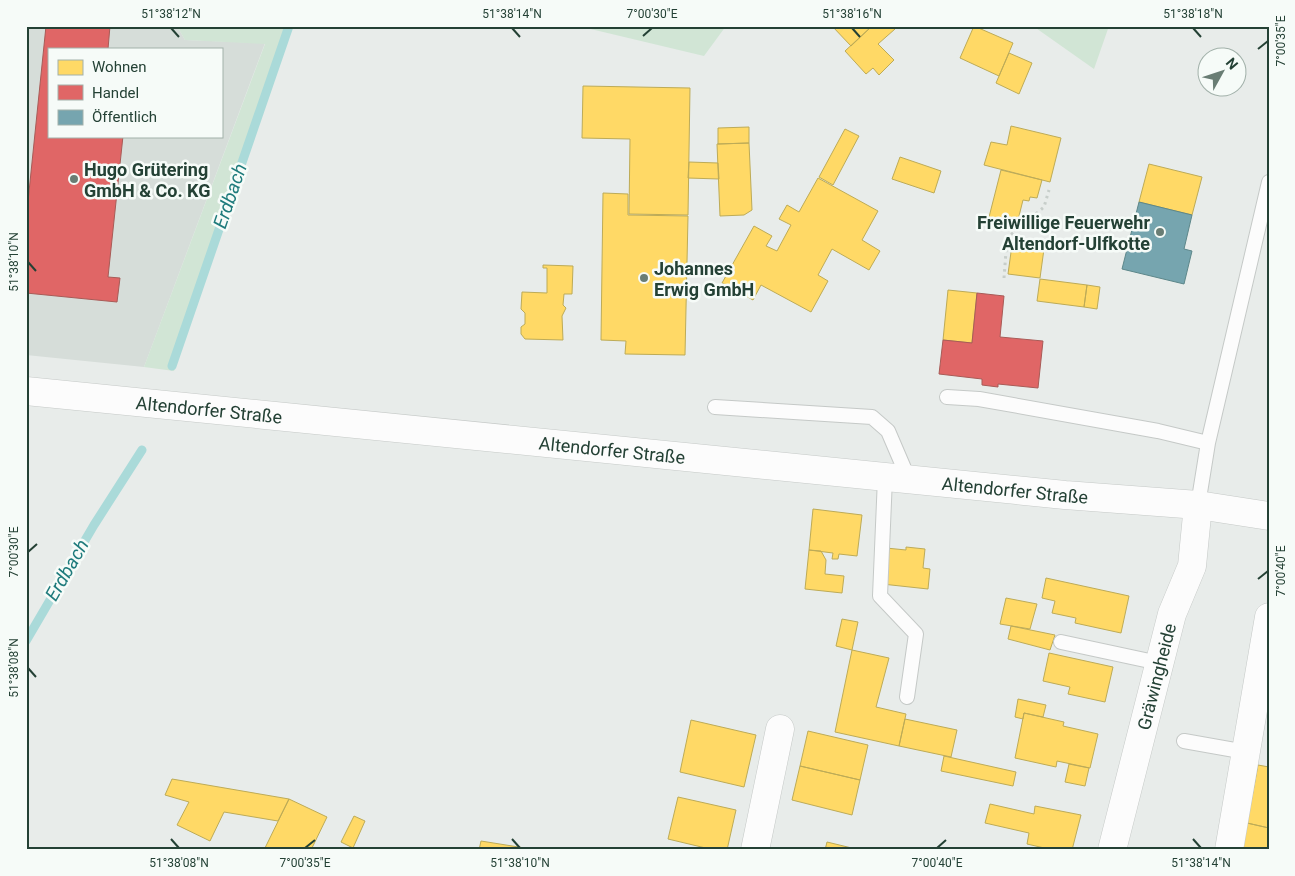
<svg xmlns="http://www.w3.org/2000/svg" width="1295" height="876" font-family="Roboto,sans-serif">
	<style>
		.built { fill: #d6ddd9; fill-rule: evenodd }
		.green { fill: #d1e5d5 }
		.homes { fill: #ffd966; stroke: #bdab57 }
		.shops { fill: #e06666; stroke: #a85b57 }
		.public { fill: #76a5af; stroke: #5d878a }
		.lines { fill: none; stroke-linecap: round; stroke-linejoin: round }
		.stream { stroke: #aadad9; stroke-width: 9 }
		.service-casing { stroke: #c5c9c7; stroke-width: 16 }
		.minor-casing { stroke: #c5c9c7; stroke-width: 29 }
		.tertiary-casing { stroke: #c5c9c7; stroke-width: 29 }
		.path { stroke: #c7ceca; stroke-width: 3; stroke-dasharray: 2.5 4; stroke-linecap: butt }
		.service { stroke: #fcfcfc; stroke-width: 14 }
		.minor { stroke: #fcfcfc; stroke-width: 28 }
		.tertiary { stroke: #fcfcfc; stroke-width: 28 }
		.ticks { fill: none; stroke: #244135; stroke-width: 2 }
		.poi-dot { fill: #697d74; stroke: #f6fbf8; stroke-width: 2 }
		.labels { text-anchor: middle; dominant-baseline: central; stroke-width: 5; stroke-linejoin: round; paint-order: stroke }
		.poi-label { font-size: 18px; font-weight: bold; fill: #244135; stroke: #f6fbf8; text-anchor: start }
		.street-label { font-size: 18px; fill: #244135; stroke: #f6fbf8 }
		.water-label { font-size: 19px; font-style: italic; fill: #1f7b7c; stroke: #f6fbf8 }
		.neatline { fill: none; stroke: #244135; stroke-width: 2 }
		.ticks-label { font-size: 12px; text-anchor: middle; fill: #244135 }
	</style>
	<rect width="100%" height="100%" fill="#e8ecea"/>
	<!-- built -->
	<path class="built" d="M26,26h151l8,14 80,3 -121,324 -118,-12zM49,49h172v87h-172z"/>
	<!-- green -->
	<path class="green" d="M177,26h116l-119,345 -30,-4 121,-323 -80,-4z
		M578,26h148l-22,30z
		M1033,26h76l-15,43z"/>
	<!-- homes -->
	<path class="homes" d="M832,26h40l-21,20z
		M872,26h20l3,3 -17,15 16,16 -15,15 -6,-7 -7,6 -21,-23z
		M974,26l39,17 -14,33 -39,-18z
		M1009,53l23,10 -13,31 -23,-11z
		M583,86l107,2 -2,127 -59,-1 1,-75 -48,-1z
		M1011,126l50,12 -11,44 -66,-17 7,-23 16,3z
		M749,127v16l-31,1v-16z
		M845,129l14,7 -26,49 -14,-8z
		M749,143l3,67 -8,5 -24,1 -3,-72z
		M900,157l41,14 -7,22 -42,-14z
		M689,162l29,1 1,16 -31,-1z
		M1149,164l53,13 -10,38 -53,-13z
		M1001,170l41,10 -5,18 -7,-1 -1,4 -6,-1 -7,28 -28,-7z
		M818,178l60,33 -16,29 18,11 -11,19 -37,-21 -14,26 10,6 -17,31 -50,-27 -8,15 -31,-17 32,-57 18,10 -6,10 11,5 14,-26 -12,-6 8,-14 12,7z
		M603,193l25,1v21l60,1 -3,139 -60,-1 1,-13 -25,-1z
		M1012,245l32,4 -4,29 -32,-4z
		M543,265l30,1 -1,28h-8l-1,11 3,3 -4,8 1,24 -38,-1 -4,-5v-7l4,-3v-11l-4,-4 1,-17 25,1v-25h-4z
		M1040,279l47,6 -3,22 -47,-6z
		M1087,285l13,2 -3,22 -13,-2z
		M948,290l29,3 -5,50 -29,-3z
		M813,509l49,6 -5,41 -18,-2 -1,5h-6l1,-6 -24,-3z
		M906,547l19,2 -2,19 7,1 -2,20 -46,-5 4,-36 20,2z
		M809,550l12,1 5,9 -1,14 19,2 -2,17 -37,-4z
		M1046,578l83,18 -8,37 -46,-10 1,-5 -24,-5 3,-12 -13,-3z
		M1006,598l31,6 -7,25 -30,-5z
		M842,619l16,3 -6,28 -16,-4z
		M1011,626l44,9 -5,15 -42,-11z
		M852,650l37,8 -13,49 30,7 -7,32 -64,-14z
		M1049,653l64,14 -8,35 -37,-8 2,-7 -27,-6z
		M1018,699l28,6 -3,12 -19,-4 -1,6 -8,-2z
		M1024,713l40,9 -1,4 35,8 -8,34 -33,-7 -1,6 -41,-9z
		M905,719l52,11 -6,27 -52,-11z
		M691,720l65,15 -12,52 -64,-15z
		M808,731l60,14 -8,35 -60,-14z
		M944,756l72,16 -3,14 -72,-15z
		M1069,764l20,4 -4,18 -20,-4z
		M1258,765l11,2v61l-22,-5z
		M800,766l60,14 -8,35 -60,-15z
		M172,779l117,20 -11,22 -54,-9 -14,29 -33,-16 12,-23 -24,-7z
		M678,797l58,13 -9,40h-13l-46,-11z
		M289,799l38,18 -16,33h-47z
		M990,804l44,10 1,-8 46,9 -9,35h-19l-26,-6 2,-11 -44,-10z
		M354,816l11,5 -12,27 -12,-6z
		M1247,823l22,5v22h-27z
		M481,841l50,8v1h-52z
		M827,842l33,8h-35z"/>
	<!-- shops -->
	<path class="shops" d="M46,26h64l-2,23h-59v87h74l-15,141 12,1 -3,24 -91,-9v-72z
		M977,293l27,3 -4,41 43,4 -5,47 -40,-4v3l-16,-2v-6l-43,-5 4,-34 29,3z"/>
	<!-- public -->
	<path class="public" d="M1139,202l53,13 -8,34 8,2 -8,33 -62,-15z"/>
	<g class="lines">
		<!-- stream -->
		<path class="stream" d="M172,366l117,-340
			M26,641l68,-116 48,-75"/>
		<defs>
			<path id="service" d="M947,397l32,2 179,32 50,12
				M715,407l157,10 16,14 21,49
				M885,478l-5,118 36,38 -9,63
				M1198,505l10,-62 61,-261
				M1061,642l98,21
				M1184,741l62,11"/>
			<g id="minor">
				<path d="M755,850l25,-121"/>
				<path id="s1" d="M1112,850l60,-236 20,-48 6,-61"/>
				<path d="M1229,850l40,-233"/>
			</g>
			<g id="tertiary">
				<path id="s2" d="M26,391l1039,104 133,10 71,11"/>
			</g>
		</defs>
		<!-- service casing -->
		<use href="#service" class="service-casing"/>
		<!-- minor casing -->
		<use href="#minor" class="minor-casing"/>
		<!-- tertiary casing -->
		<use href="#tertiary" class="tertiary-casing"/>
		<!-- path -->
		<path class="path" d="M1004,278l3,-40 37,-31 5,-17"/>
		<!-- service -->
		<use href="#service" class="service"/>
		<!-- minor -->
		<use href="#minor" class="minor"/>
		<!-- tertiary -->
		<use href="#tertiary" class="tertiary"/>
	</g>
	<!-- ticks -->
	<path class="ticks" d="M171,28l8,9M512,28l8,9M852,28l8,9M1193,28l8,9M643,36l9,-8M1258,49l10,-8M28,262l8,9M28,552l9,-8M1258,579l10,-8M28,668l8,9M171,839l8,9M512,839l8,9M1193,839l8,9M305,848l10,-8M937,848l9,-8"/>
	<!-- markers -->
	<g class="poi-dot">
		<circle cx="74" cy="179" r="5"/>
		<circle cx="1160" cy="232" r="5"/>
		<circle cx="644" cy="278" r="5"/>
	</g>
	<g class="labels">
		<!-- poi labels -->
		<g class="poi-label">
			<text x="84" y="169">Hugo Grütering<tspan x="84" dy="21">GmbH &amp; Co. KG</tspan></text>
			<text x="1150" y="222" text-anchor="end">Freiwillige Feuerwehr<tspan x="1150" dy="21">Altendorf-Ulfkotte</tspan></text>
			<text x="654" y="268">Johannes<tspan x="654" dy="21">Erwig GmbH</tspan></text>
		</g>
		<!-- street labels -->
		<g class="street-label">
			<text stroke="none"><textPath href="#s2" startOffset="184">Altendorfer Straße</textPath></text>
			<text stroke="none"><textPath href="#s2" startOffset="589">Altendorfer Straße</textPath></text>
			<text stroke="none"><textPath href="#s2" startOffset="994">Altendorfer Straße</textPath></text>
			<text stroke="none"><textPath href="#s1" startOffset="179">Gräwingheide</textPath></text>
		</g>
		<!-- water labels -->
		<g class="water-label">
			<text transform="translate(230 196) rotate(-71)">Erdbach</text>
			<text transform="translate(67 570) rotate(-60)">Erdbach</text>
		</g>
	</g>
	<!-- border -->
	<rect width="1295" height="876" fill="none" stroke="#f6fbf8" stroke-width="55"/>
	<!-- legend -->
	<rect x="48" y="48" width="175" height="90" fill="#f6fbf8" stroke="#a2b1aa"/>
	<rect x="58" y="60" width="25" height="15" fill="#ffd966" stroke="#a2b1aa"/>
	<text x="92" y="72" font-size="15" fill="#244135">Wohnen</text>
	<rect x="58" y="85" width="25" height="15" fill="#e06666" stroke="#a2b1aa"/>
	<text x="92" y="98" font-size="15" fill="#244135">Handel</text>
	<rect x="58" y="110" width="25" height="15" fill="#76a5af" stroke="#a2b1aa"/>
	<text x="92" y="122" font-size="15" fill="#244135">Öffentlich</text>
	<!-- north arrow -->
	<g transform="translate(1222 72) rotate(50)"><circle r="24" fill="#f6fbf8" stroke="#a2b1aa"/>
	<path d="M0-4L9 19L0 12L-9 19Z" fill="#697d74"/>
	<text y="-8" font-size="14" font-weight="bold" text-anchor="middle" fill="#244135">N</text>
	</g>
	<rect x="28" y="28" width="1240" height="820" class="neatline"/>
	<g class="ticks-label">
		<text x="171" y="18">51°38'12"N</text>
		<text x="512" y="18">51°38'14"N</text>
		<text x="652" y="18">7°00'30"E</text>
		<text x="852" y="18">51°38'16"N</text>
		<text x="1193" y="18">51°38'18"N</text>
		<text transform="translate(1281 41) rotate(-90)" y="4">7°00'35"E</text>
		<text transform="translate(14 262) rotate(-90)" y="4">51°38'10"N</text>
		<text transform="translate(14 552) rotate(-90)" y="4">7°00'30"E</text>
		<text transform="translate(1281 571) rotate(-90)" y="4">7°00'40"E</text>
		<text transform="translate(14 668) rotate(-90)" y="4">51°38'08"N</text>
		<text x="179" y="867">51°38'08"N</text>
		<text x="305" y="867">7°00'35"E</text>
		<text x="520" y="867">51°38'10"N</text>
		<text x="937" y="867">7°00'40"E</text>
		<text x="1201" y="867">51°38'14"N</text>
	</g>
</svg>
